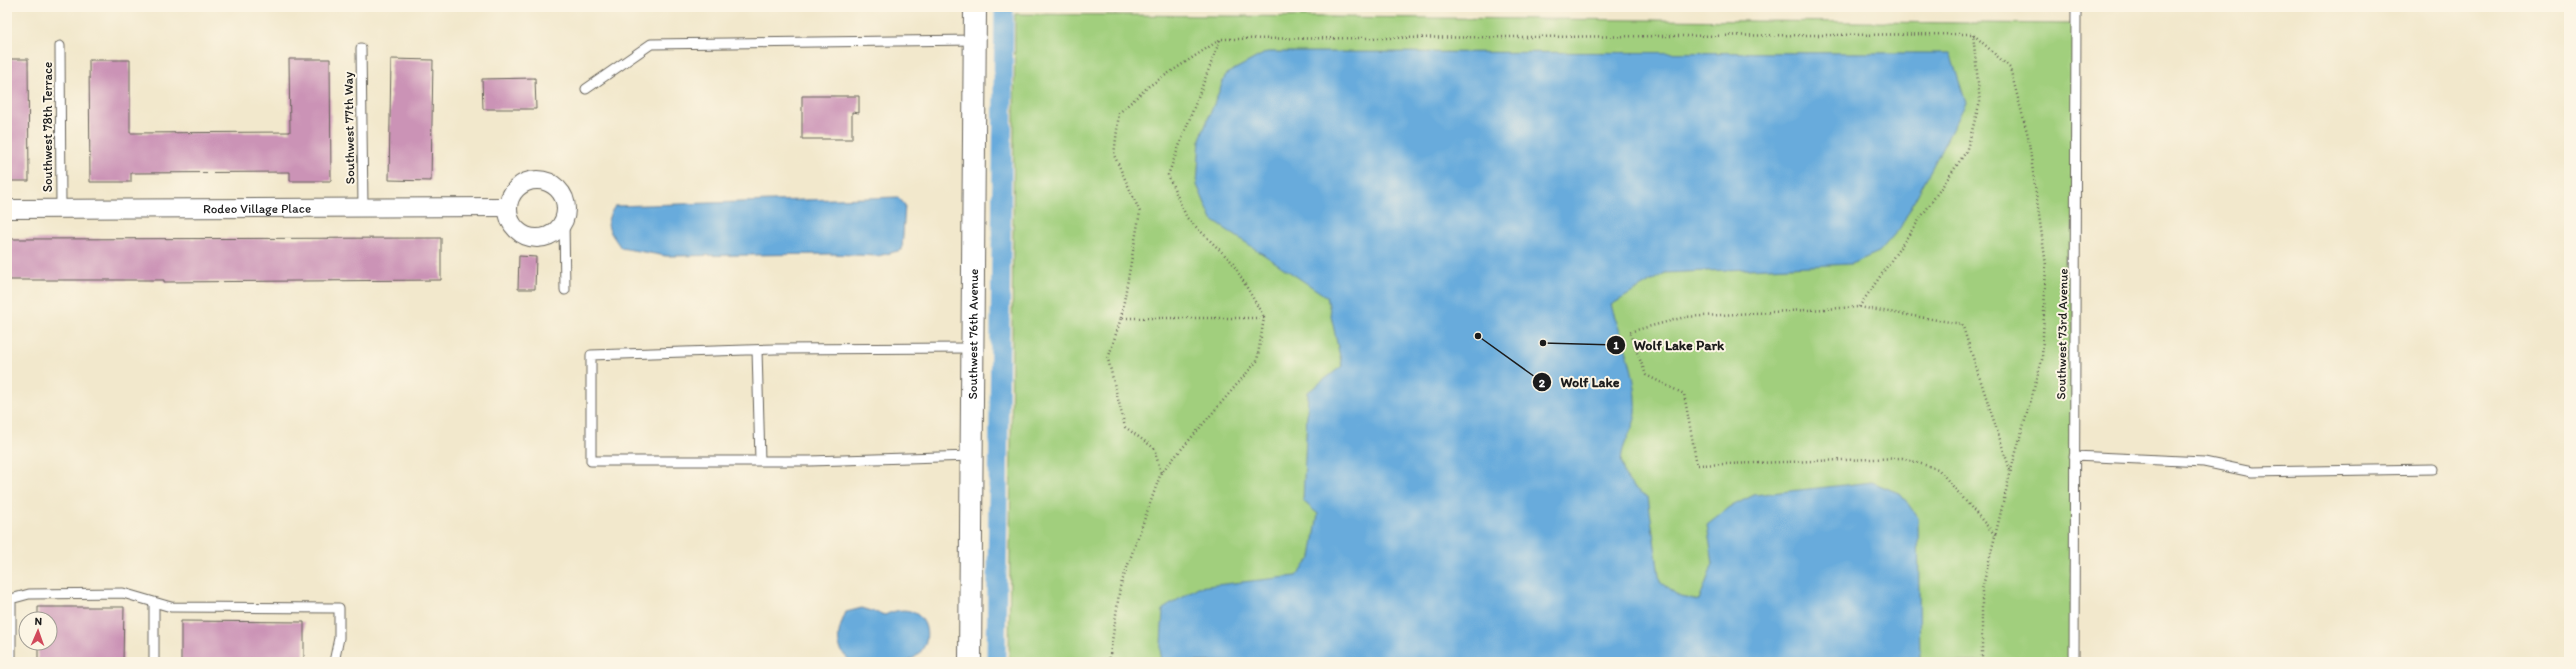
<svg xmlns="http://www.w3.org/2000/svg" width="2576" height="669" font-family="Itim,sans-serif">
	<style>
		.green { fill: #a1cf7d; stroke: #5e764c }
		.water { fill: #67abdc; stroke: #42647c }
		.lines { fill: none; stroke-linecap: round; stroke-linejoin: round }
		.canal { stroke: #67abdc; stroke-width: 19 }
		.building { fill: #cb93b6 }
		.lane-casing { stroke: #67635a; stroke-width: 11 }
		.street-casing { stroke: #67635a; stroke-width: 20 }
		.secondary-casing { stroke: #67635a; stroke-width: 24 }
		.path { stroke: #67635a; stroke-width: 2.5; stroke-dasharray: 1 3; stroke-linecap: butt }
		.lane { stroke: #fff; stroke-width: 9 }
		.street { stroke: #fff; stroke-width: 18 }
		.secondary { stroke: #fff; stroke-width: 22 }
		.labels { text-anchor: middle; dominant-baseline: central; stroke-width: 4; stroke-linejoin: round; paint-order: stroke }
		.street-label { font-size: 13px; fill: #1c1c1c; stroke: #fcf5e5 }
		.leader { fill: none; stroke: #1c1c1c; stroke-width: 1.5 }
		.callout-dot { fill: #1c1c1c; stroke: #fcf5e5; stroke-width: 1.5 }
		.mark-label { font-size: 12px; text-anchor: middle; font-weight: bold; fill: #fff }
		.callout-label { font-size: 14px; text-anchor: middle; font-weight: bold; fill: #1c1c1c; stroke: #fcf5e5; stroke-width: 4; stroke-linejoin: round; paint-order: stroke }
	</style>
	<rect width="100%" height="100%" fill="#fcf5e5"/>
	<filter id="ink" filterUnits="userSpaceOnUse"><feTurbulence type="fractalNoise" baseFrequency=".025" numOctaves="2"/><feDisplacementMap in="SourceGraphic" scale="8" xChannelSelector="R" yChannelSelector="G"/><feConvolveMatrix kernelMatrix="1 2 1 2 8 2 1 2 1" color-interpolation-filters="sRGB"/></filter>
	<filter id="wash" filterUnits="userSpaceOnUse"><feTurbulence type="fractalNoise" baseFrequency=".012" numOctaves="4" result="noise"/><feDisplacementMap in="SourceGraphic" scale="16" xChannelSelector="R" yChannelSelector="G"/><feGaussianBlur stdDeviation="0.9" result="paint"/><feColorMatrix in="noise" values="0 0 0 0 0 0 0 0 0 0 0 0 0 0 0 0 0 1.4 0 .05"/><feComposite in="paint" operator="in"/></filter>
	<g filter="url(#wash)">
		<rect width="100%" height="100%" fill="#f2e8cc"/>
		<!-- green -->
		<path class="green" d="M1015,14l1061,10 -5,638h-1062z"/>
		<!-- water -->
		<path class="water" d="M1267,52l683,1 16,50 -66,125 -21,24 -28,12 -186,9 -54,32c11,35 27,70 25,107 -1,18 -18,35 -14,54 4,16 13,24 26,31l12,85 20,15 19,3 14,-36 -6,-39 23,-18 24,-12 118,-13 29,12 17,24 2,144h-760l3,-53 35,-22 98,-11 15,-18 7,-44 -15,-13 5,-109 34,-26 -15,-69 -115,-77 -15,-35 3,-46 26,-65z
			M898,197l7,8 -3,45 -24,6 -48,-2 -164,2 -45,-8c-12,-18 -19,-23 -6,-42z
			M862,608l23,7c42,-21 57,32 23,46 -11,5 -43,1 -56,1 -20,-14 -14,-32 -6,-50z"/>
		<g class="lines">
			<!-- canal -->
			<path class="canal" d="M996,662l8,-655"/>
		</g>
		<g id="blocks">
			<!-- building -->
			<path class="building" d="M7,59h21l1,122h-22z
				M289,59h41l1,122h-41v-9l-159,1v9h-41l-1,-122h41v73l160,-1z
				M391,59l42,1 -2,121 -42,-1z
				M535,78l1,31h-53l-1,-30z
				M802,96h57v17l-7,-1v27h-50z
				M441,238v42l-277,2v-2h-157v-41z
				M519,256l17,1 -1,32h-17z
				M38,607h86l-1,55h-85v-19h12v-24h-12z
				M181,621l123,1v40h-123z"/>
		</g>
	</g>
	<g filter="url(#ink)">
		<use href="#blocks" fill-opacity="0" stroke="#67635a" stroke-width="1"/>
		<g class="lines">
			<defs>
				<path id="lane" d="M60,46l1,162
					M361,48l2,159
					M586,89l65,-45 324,-4
					M564,221l1,69
					M757,350l3,111
					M972,456l-162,5h-219v-106l184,-6 197,-1
					M2074,456l130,6 48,10 181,-3
					M11,599v63
					M7,600l22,-6 94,-1 48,14 168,1v30l-5,24
					M154,662v-58
					M2074,662l2,-655"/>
				<g id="street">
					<circle cx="537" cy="209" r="29"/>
					<path id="s1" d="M7,209l501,-2"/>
				</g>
				<g id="secondary">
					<path id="s2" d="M970,662l5,-655"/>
				</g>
			</defs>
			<!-- lane casing -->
			<use href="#lane" class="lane-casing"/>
			<!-- street casing -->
			<use href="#street" class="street-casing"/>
			<!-- secondary casing -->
			<use href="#secondary" class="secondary-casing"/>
			<!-- path -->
			<path class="path" d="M1220,40l-52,135 19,43 45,44 32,55
				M1859,307l107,-155 14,-50 -7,-68
				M1121,318l19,-106 -26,-57 5,-42 30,-27 72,-47 752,-5 37,34 18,68 18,129 -4,95 -31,110 -29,120v72
				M1995,535l-57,-66 -36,-11 -205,7 -13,-71 -38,-19 -17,-43 56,-15 174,-10 103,17 48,146
				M1109,662l11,-75 41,-114 96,-112 7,-43h-143l-13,41 17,68 29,21 7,25"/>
			<!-- lane -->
			<use href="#lane" class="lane"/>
			<!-- street -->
			<use href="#street" class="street"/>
			<!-- secondary -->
			<use href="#secondary" class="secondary"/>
		</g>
	</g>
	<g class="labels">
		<!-- street labels -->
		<g class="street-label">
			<text transform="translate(47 127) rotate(-90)">Southwest 78th Terrace</text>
			<text transform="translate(349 128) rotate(-91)">Southwest 77th Way</text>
			<text stroke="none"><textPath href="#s1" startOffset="250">Rodeo Village Place</textPath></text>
			<text stroke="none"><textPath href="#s2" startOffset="328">Southwest 76th Avenue</textPath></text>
			<text transform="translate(2062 334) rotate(-89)">Southwest 73rd Avenue</text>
		</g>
	</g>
	<!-- callouts -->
	<path class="leader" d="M1543 343L1616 345M1478 336L1542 382"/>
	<g class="callout-dot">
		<circle cx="1543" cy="343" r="4"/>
		<circle cx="1478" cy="336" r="4"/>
		<circle cx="1616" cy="345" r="10"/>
		<circle cx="1542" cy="382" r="10"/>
	</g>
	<g class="mark-label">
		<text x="1616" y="349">1</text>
		<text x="1542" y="387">2</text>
	</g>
	<g class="callout-label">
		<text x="1679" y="350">Wolf Lake Park</text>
		<text x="1590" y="387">Wolf Lake</text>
	</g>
	<!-- margin -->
	<rect width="2576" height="669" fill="none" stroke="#fcf5e5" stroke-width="24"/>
	<!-- north arrow -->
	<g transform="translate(38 631) rotate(2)"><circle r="19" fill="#fcf5e5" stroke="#a29e95"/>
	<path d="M0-3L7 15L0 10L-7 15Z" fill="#d1495b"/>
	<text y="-6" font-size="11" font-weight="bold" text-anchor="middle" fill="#1c1c1c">N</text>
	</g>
</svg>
